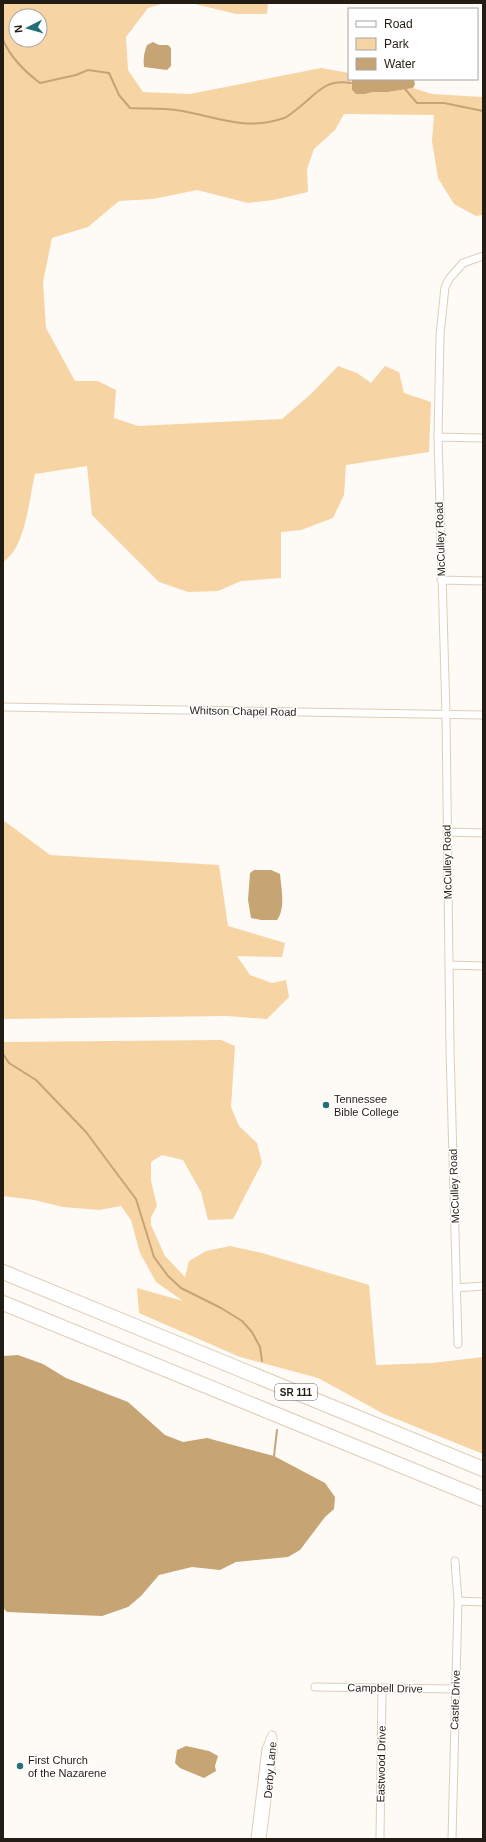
<svg xmlns="http://www.w3.org/2000/svg" width="486" height="1842" font-family="Helvetica,sans-serif">
	<style>
		.green { fill: #f7d4a4; fill-rule: evenodd }
		.water { fill: #c6a474 }
		.lines { fill: none; stroke-linecap: round; stroke-linejoin: round }
		.stream { stroke: #c6a474; stroke-width: 2 }
		.street-casing { stroke: #dfceb6; stroke-width: 9 }
		.highway-casing { stroke: #dfceb6; stroke-width: 16 }
		.street { stroke: #fff; stroke-width: 7 }
		.highway { stroke: #fff; stroke-width: 14 }
		.poi-dot { fill: #256f77; stroke: #fff; stroke-width: 1.5 }
		.labels { text-anchor: middle; dominant-baseline: central; stroke-width: 3; stroke-linejoin: round; paint-order: stroke }
		.shield { fill: #fff; stroke: #65605a; stroke-width: 1 }
		.shield-label { font-size: 10px; font-weight: bold; fill: #231c14 }
		.street-label { font-size: 11px; fill: #231c14; stroke: #fff }
		.poi-label { font-size: 11px; fill: #231c14; stroke: #fff; text-anchor: start }
	</style>
	<rect width="100%" height="100%" fill="#fefaf6"/>
	<!-- green -->
	<path class="green" d="M3,3h162l-17,5 -22,29 2,33 15,22 47,2 131,-26 28,5v6h3l-1,4 14,11 8,-2h15l25,-4 19,6 51,3v118l-7,1 -22,-12 -16,-26 -6,-37 2,-26 -90,-1 -9,16 -21,19 -7,20 1,23 -35,8 -25,3 -51,-13 -44,9 -34,2 -31,26 -36,11 -9,44 3,46 29,53h23l18,9 -2,28 24,8 144,-7 29,-25 27,-28 19,7 14,10 14,-17 14,6 5,21 27,9 -2,50 -83,13 -2,30 -11,23 -32,12 -20,2v46l-40,3 -23,10 -30,1 -29,-10 -67,-67 -5,-49 -52,8c-6,24 -9,74 -32,88zM16,16h24v24h-24z
		M191,3h77l-1,11h-31z
		M3,820l47,35 169,10 9,61 57,17 -3,14 -45,-1 13,19 22,8 14,-3 3,17 -22,22 -41,-3 -223,3z
		M221,1040l14,6 -4,61 8,19 18,17 5,20 -29,56 -25,1 -7,-28 -18,-32 -21,-5 -11,7v19l6,25 -6,11v8l14,31 20,21 4,-16 17,-10 24,-5 32,7 107,32 7,80 56,-2 51,-6v97l-99,-40 -66,-36 -78,-21 -101,-44 -2,-25 46,13 -27,-19 -16,-29 -9,-33 -10,-14 -22,4 -36,-3 -29,-7 -31,-4v-154z"/>
	<!-- water -->
	<path class="water" d="M153,42l6,3h9l3,3v18l-4,4 -23,-3c-1,-8 0,-14 3,-22z
		M352,79h62l1,5 -2,4 -25,4h-15l-8,2h-9l-4,-4z
		M254,870h17l9,4c1,13 6,34 -3,46h-16l-10,-2 -3,-18 2,-27z
		M18,1355l25,9 23,14 62,24 37,33 18,7 24,-4 67,18 51,27 10,14 -1,12 -9,8 -25,33 -12,7 -52,5 -16,8 -28,-3 -33,8 -18,21 -13,11 -26,9 -95,-4 -4,-4v-252z
		M186,1746l23,5 9,5 -3,10 1,5 -12,7 -24,-10 -5,-5 2,-13z"/>
	<g class="lines">
		<!-- stream -->
		<path class="stream" d="M3,40c8,18 21,31 37,43l36,-8 12,-5 21,3 10,22 11,13c16,1 31,0 46,2 40,6 67,22 108,8 5,-2 9,-6 13,-9 20,-15 26,-30 54,-26
			M405,89l12,14h27l39,8
			M3,1054l6,9 27,17 50,52 29,39 21,28 18,58 14,19 13,12 40,20 21,13 10,11 8,15 2,14
			M274,1456l3,-26"/>
		<defs>
			<path id="street" d="M438,437l45,1
				M441,580l42,1
				M3,707l480,8
				M447,832l36,1
				M449,965l34,1
				M456,1288l27,-2
				M458,1344l-8,-296 -4,-334 -8,-277 2,-102 5,-48 4,-8 14,-16 20,-7
				M458,1601l25,1
				M315,1687l140,2
				M255,1839l11,-90 6,-14
				M262,1839l11,-88v-14
				M380,1839l2,-150
				M452,1839l6,-238 -3,-40"/>
			<path id="highway" d="M3,1272l480,197
				M3,1303l480,196"/>
		</defs>
		<!-- street casing -->
		<use href="#street" class="street-casing"/>
		<!-- highway casing -->
		<use href="#highway" class="highway-casing"/>
		<!-- street -->
		<use href="#street" class="street"/>
		<!-- highway -->
		<use href="#highway" class="highway"/>
	</g>
	<!-- markers -->
	<g class="poi-dot">
		<circle cx="326" cy="1105" r="4"/>
		<circle cx="20" cy="1766" r="4"/>
	</g>
	<g class="labels">
		<!-- shield labels -->
		<rect class="shield" x="275" y="1384" width="42" height="16" rx="3"/>
		<g class="shield-label">
			<text x="296" y="1392">SR 111</text>
		</g>
		<!-- street labels -->
		<g class="street-label">
			<text transform="translate(440 539) rotate(-92)">McCulley Road</text>
			<text transform="translate(243 711) rotate(1)">Whitson Chapel Road</text>
			<text transform="translate(447 862) rotate(-91)">McCulley Road</text>
			<text transform="translate(454 1186) rotate(-92)">McCulley Road</text>
			<text transform="translate(385 1688) rotate(1)">Campbell Drive</text>
			<text transform="translate(455 1700) rotate(-88)">Castle Drive</text>
			<text transform="translate(381 1764) rotate(-89)">Eastwood Drive</text>
			<text transform="translate(270 1770) rotate(-85)">Derby Lane</text>
		</g>
		<!-- poi labels -->
		<g class="poi-label">
			<text x="334" y="1099">Tennessee<tspan x="334" dy="13">Bible College</tspan></text>
			<text x="28" y="1760">First Church<tspan x="28" dy="13">of the Nazarene</tspan></text>
		</g>
	</g>
	<!-- border -->
	<rect width="486" height="1842" fill="none" stroke="#231c14" stroke-width="8"/>
	<!-- legend -->
	<rect x="348" y="8" width="130" height="72" fill="#ffffff" stroke="#a7a4a1"/>
	<rect x="356" y="21" width="20" height="6" fill="#ffffff" stroke="#a7a4a1"/>
	<text x="384" y="28" font-size="12" fill="#231c14">Road</text>
	<rect x="356" y="38" width="20" height="12" fill="#f7d4a4" stroke="#a7a4a1"/>
	<text x="384" y="48" font-size="12" fill="#231c14">Park</text>
	<rect x="356" y="58" width="20" height="12" fill="#c6a474" stroke="#a7a4a1"/>
	<text x="384" y="68" font-size="12" fill="#231c14">Water</text>
	<!-- north arrow -->
	<g transform="translate(28 28) rotate(264)"><circle r="19" fill="#ffffff" stroke="#a7a4a1"/>
	<path d="M0-3L7 15L0 10L-7 15Z" fill="#256f77"/>
	<text y="-6" font-size="11" font-weight="bold" text-anchor="middle" fill="#231c14">N</text>
	</g>
</svg>
